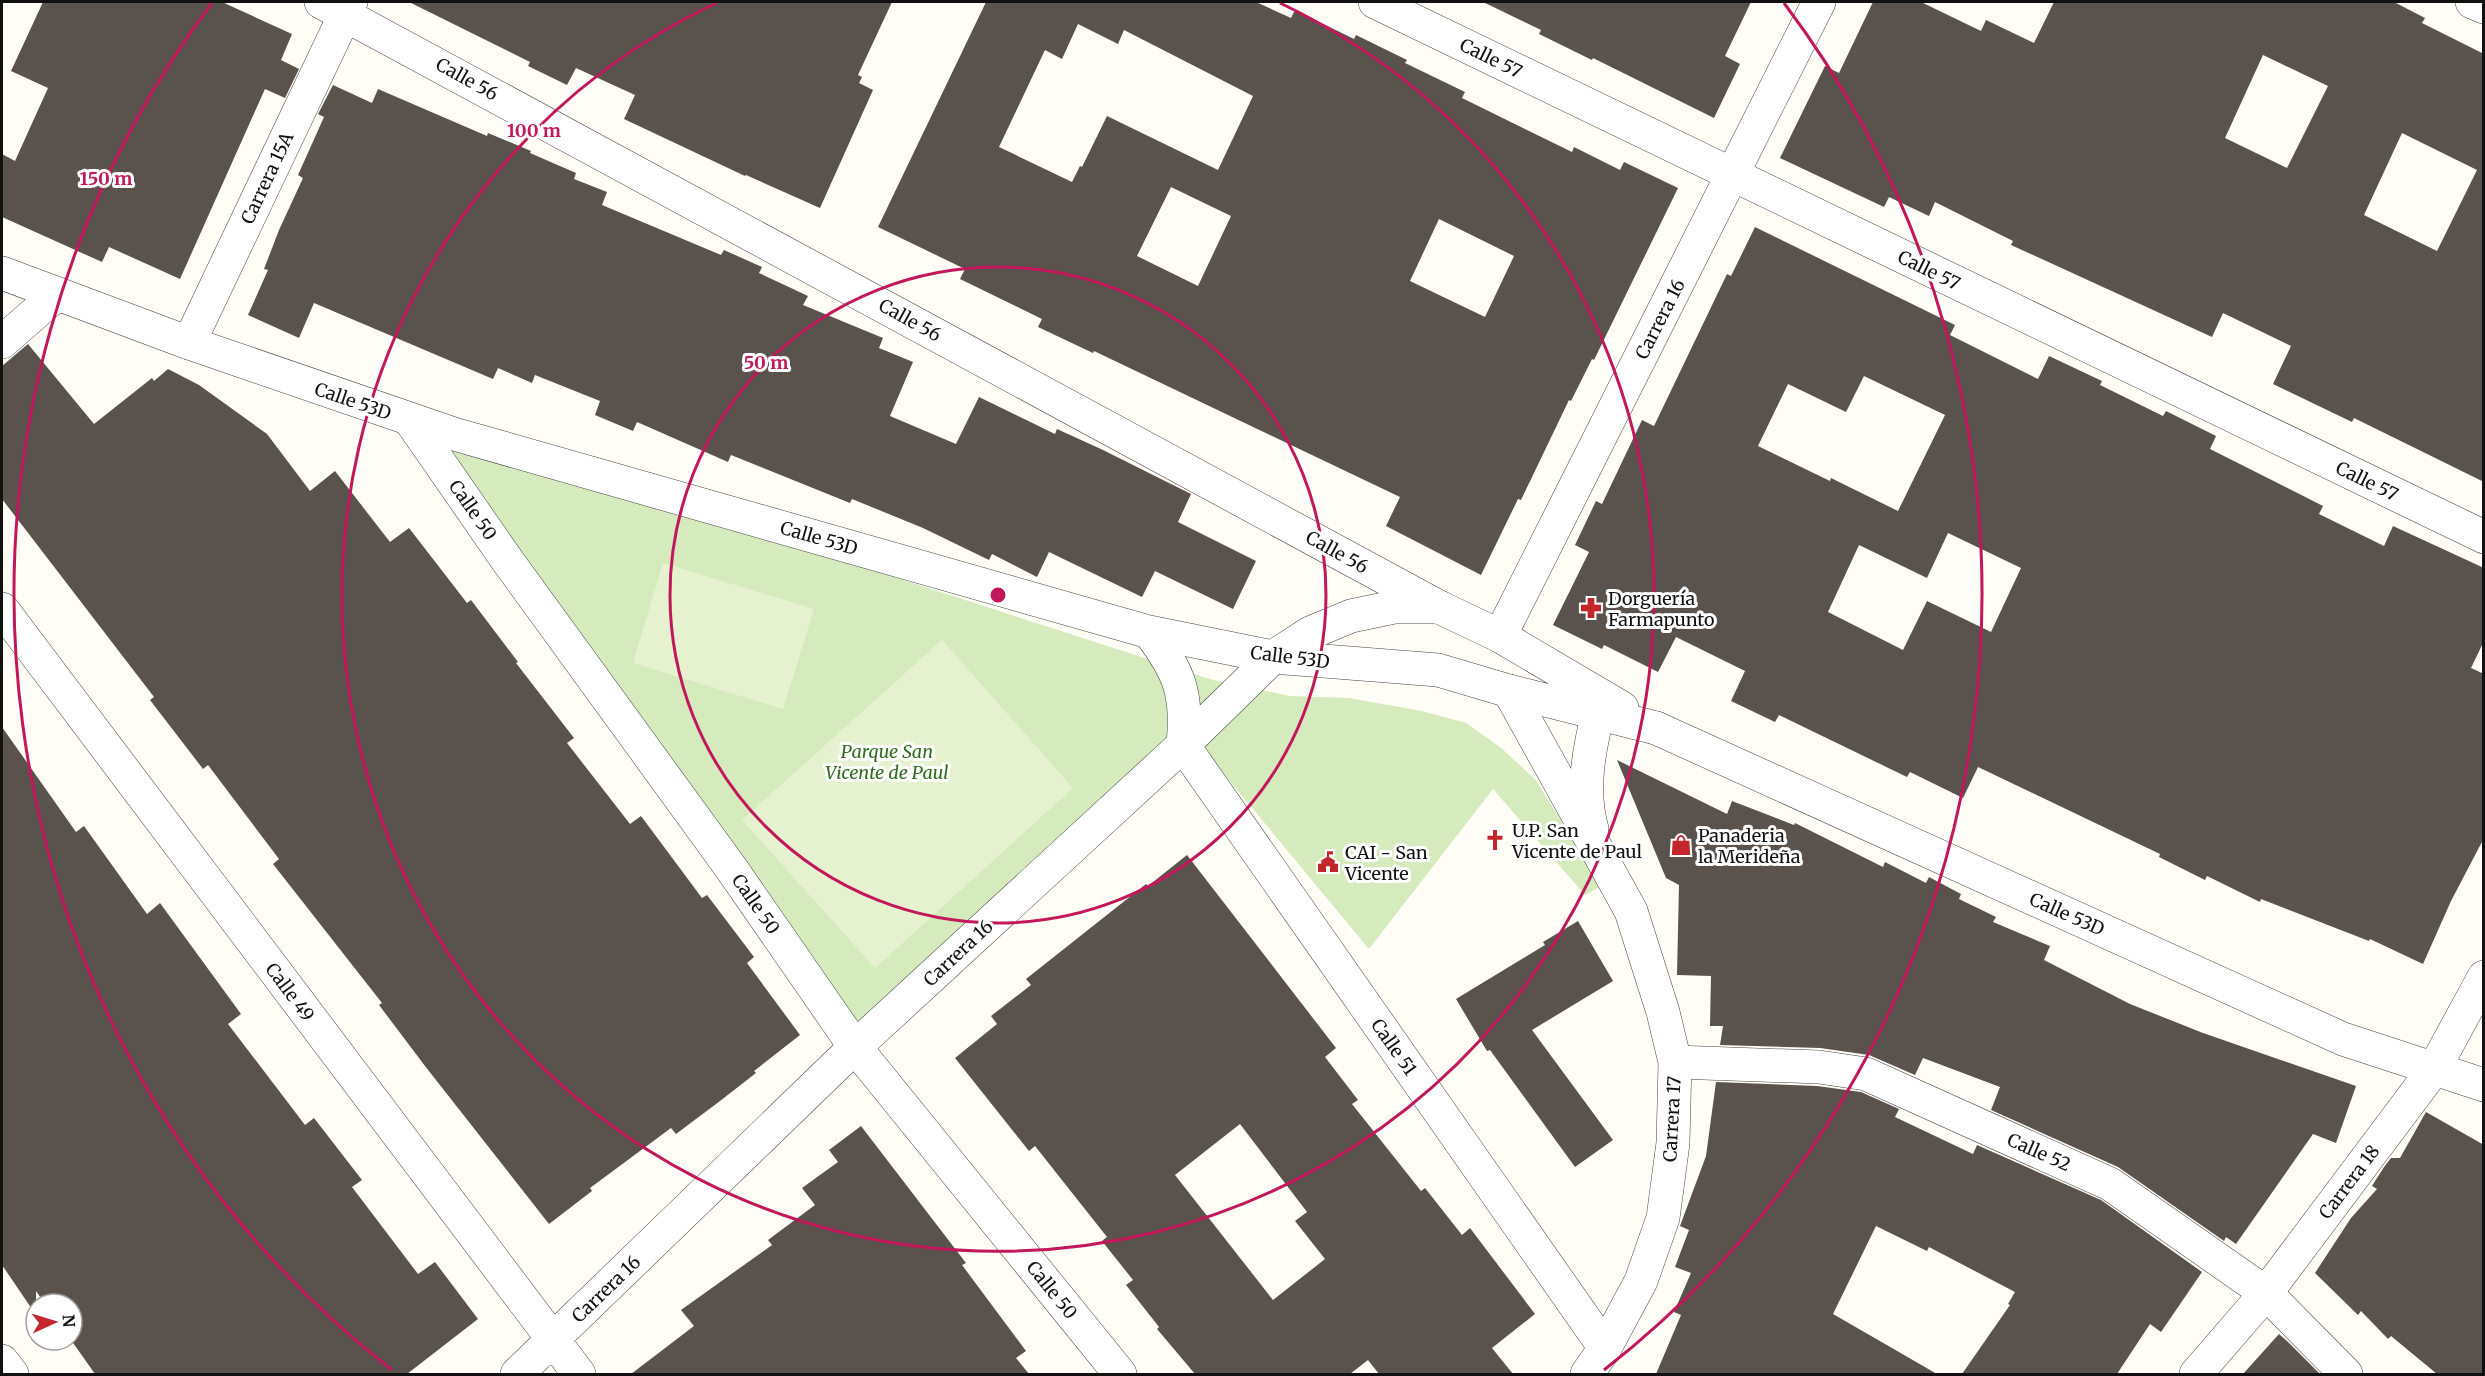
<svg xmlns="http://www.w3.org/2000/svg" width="2485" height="1376" font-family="Merriweather,serif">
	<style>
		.green { fill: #d5ebbd }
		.pitch { fill: #e6f2cf }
		.building { fill: #5a524d; fill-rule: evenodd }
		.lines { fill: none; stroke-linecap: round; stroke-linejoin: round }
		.minor-casing { stroke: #444; stroke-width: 34 }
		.tertiary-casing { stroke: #444; stroke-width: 34 }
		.minor { stroke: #fff; stroke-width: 33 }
		.tertiary { stroke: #fff; stroke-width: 33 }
		.ring { fill: none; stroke: #c2185b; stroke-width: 3 }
		.labels { text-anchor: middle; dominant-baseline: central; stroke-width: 6; stroke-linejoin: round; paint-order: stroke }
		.street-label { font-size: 18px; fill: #111; stroke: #fff }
		.poi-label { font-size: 18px; fill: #111; stroke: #fff; text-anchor: start }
		.park-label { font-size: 18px; font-style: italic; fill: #2f6b1f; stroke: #fff }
		.centre { fill: #c2185b; stroke: #fff; stroke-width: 3 }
		.ring-label { font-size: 18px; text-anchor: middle; font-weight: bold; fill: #c2185b; stroke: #fff; stroke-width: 6; stroke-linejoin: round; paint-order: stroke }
	</style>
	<rect width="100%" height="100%" fill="#fffdf5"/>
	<!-- green -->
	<path class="green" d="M416,423l797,257 77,16 59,2 73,13 44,12 34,24 36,33 65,106 -16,9 -92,-106 -124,160 -185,-223 -322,302z"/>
	<!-- pitch -->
	<path class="pitch" d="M663,563l151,46 -31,100 -150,-46z
		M942,640l131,148 -198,180 -133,-148z"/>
	<!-- building -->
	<path class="building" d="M43,2h179l70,32 -11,26 18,9 -14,29 -20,-9 -85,190 -71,-32 -7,15 -100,-45v-63l13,7 33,-73 -37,-17z
		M409,2h483l-34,73 4,2 -3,6 14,7 -53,118 -74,-33 -1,1 -121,-57 11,-24 -59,-27 -9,17 -39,-19 2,-4z
		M986,2h270l35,16 4,-8 59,29 2,-4 51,25 -2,3 60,29 -3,6 110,54 2,-5 46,23 4,-8 54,26 -84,172 -2,-1 -21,42 -2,-1 -48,100 -3,-1 -37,76 -95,-49 14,-29 -306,-146 -1,2 -55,-26 4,-8 -82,-40 5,-10 -87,-42zM1078,24l40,20 6,-14 129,66 -35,74 -111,-54 -25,51 -2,-1 -8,16 -73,-35 46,-97 17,9zM1171,187l60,29 -33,70 -61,-30zM1439,219l75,37 -29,61 -75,-36z
		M1483,2h268l-26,54 15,8 -26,54 -121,-60 -1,2 -53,-26 2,-4z
		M1873,2h48l60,29 5,-11 48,23 20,-41h340l31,16 -3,5 62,31v428l-130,-64 -2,4 -79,-38 18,-38 -68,-33 -11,24 -201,-92 2,-4 -78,-39 -6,14 -40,-19 -5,10 -104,-49 45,-92 14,7zM2263,55l65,31 -41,82 -62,-30zM2402,133l75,37 -40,81 -73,-36z
		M333,85l39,18 6,-14 109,47 1,-3 43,18 -1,2 46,20 -2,6 33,13 -5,13 119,50 3,-5 38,17 -3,6 49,23 -5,9 80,33 -4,10 34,14 -23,54 66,28 23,-47 76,37 2,-5 46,21 88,44 -13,28 78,39 -23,48 -78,-38 -13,26 -93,-45 -12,25 -45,-23 -3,6 -66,-32 -71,-29 -2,4 -119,-48 -3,7 -91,-40 -4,9 -38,-16 5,-14 -65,-26 -3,8 -34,-15 -5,11 -179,-76 -15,35 -51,-23 20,-45 -4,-1 15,-39 24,-52 -5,-3 26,-58 -6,-3z
		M1755,227l200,98 -5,10 88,44 11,-23 53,25 -2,4 63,31 3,-5 50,25 -6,13 113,57 -4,8 65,32 9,-20 91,42v73l-13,27 13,6v164l-33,63 -28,63 -53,-25 -1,2 -108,-42 -1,3 -53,-26 -2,4 -46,-23 1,-3 -182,-87 -15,31 -53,-26 -3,5 -128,-62 -4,7 -44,-21 14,-30 -69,-34 -18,35 -54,-27 -2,4 -49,-24 36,-73 -14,-7 21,-44 6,3 40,-84 12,6 73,-152 4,2zM1864,376l81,39 -47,96 -67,-33 -1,3 -72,-35 30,-62 58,28zM1948,533l73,35 -30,64 -64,-31 -24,49 -75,-38 31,-67 68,33z
		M28,344l66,80 58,-46 2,3 14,-12 31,16 68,49 43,57 25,-20 55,71 19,-14 58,75 4,-3 47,62 -2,1 58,75 -7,5 63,81 11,-8 61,82 5,-3 47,62 -7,6 53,72 -46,36 2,2 -36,28 -44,33 -5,-6 -81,60 2,3 -43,33 -124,-158 -46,-61 3,-2 -109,-139 6,-5 -71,-94 -5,4 -53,-69 4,-3 -152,-198v-133z
		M2,727l74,105 8,-6 63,88 13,-11 81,111 -13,10 77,101 9,-7 48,62 -10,7 66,87 17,-12 43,57 -71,55h-312l-24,-34 1,-36h-27l-9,-13v24l-34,-50z
		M1617,760l110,54 5,-13 62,24 1,-2 88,44 2,-5 41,21 3,-6 32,17 -2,5 37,18 -3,5 57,24 -6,14 86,44 73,29 153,53 -20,57 -23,-9 -77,110 -10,-7 -2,4 -106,-74 -127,-57 9,-23 -77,-29 -8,17 -46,-20 -49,-7 -100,-3 3,-19h-13l1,-50 -34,-1 2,-90 -13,-7z
		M1187,855l149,193 -11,9 33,43 -6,4 69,87 4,-3 37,47 8,-7 65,86 -43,34 21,26h-134l-11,-14 -18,14h-155l-38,-45 2,-2 -33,-42 7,-5 -31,-39 5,-4 -72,-91 -6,5 -74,-93 42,-34 -6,-8 40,-31 -5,-6 120,-95 2,2zM1240,1124l67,88 -12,9 30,38 -52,41 -98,-125z
		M1578,921l35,60 -81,49 81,110 -38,27 -85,-117 -3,1 -31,-52 89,-54 -2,-3z
		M1716,1082l101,4 44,6 38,17 -4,8 78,37 4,-9 124,55 101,72 -41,60 -11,-8 -33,50h-155l48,-69 -2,-1 7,-12 -86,-45 -2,4 -51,-25 -43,88 104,60h-281l25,-59 -7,-3 17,-39 -16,-6 14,-37 -9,-4 26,-70z
		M2426,1112l58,33v229h-47l-46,-38 -3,3 -27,-28 -3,4 -43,-42 36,-55 26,-29 -5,-3 12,-19 7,-9h9z
		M861,1126l105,137 -4,2 64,86 -10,7 13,16h-398l63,-48 -13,-16 91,-65 -4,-5 47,-35 -13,-17 36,-26 -9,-12z
		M2279,1334l9,8 32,32h-77z"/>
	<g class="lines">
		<defs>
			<path id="minor" d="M1375,2l1109,535
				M2472,2l12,5
				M2,342l55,-48
				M189,343l162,-341
				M410,420l97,140 224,308 124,179 265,327
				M2,609l577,765
				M1500,636l319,-634
				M1509,691l122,220 32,101 12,50 -2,81 -10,75 -22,63 -36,67 -18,26
				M1656,728l687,311 141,46
				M1183,745l422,603
				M1592,829c-11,-38 -3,-79 6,-116
				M1675,1062l144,5 47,7 244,110 156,109 80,81
				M2,1361l10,13
				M517,1374l338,-327 328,-302 90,-88 37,-24 41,-17 43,-9h45"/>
			<path id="tertiary" d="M321,2l1118,605 61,29 122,72
				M2,273l187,70 265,91 695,198 124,25 165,13 71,21 147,37
				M1149,632c31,40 39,63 34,113
				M2196,1374l70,-81 168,-224 50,-92"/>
		</defs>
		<!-- minor casing -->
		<use href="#minor" class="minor-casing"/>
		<!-- tertiary casing -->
		<use href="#tertiary" class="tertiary-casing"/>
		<!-- minor -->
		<use href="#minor" class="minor"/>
		<!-- tertiary -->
		<use href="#tertiary" class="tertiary"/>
	</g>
	<!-- distance rings -->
	<g class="ring">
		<circle cx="998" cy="595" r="328"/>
		<path d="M1280 3A656 656 0 1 1 716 3"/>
		<path d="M392 1370A984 984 0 0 1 212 3M1784 3A984 984 0 0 1 1604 1370"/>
	</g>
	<!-- icons -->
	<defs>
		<symbol id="pharmacy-bare" viewBox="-9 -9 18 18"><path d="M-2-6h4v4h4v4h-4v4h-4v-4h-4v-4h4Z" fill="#c4262e" stroke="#fff" stroke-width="2.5" paint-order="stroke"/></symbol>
		<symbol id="church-bare" viewBox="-9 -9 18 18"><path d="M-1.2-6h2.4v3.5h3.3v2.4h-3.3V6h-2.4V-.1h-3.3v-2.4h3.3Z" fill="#c4262e" stroke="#fff" stroke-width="2.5" paint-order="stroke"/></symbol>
		<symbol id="shop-bare" viewBox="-9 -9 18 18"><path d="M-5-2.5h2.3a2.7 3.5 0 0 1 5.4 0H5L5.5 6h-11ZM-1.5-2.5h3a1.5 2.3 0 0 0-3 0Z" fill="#c4262e" stroke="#fff" stroke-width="2.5" paint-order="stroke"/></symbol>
		<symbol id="civic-bare" viewBox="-9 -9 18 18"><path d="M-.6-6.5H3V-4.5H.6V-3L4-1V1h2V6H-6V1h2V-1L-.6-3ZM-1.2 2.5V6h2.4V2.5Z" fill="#c4262e" stroke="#fff" stroke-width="2.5" paint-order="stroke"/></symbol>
	</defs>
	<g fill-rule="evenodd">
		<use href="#pharmacy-bare" x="1576" y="593" width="30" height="30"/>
		<use href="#church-bare" x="1480" y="825" width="30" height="30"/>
		<use href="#shop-bare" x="1666" y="830" width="30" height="30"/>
		<use href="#civic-bare" x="1313" y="847" width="30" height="30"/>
	</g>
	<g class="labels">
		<!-- street labels -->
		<g class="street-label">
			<text transform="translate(1491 58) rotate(26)">Calle 57</text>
			<text transform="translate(467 79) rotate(29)">Calle 56</text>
			<text transform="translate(267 178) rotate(-65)">Carrera 15A</text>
			<text transform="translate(1929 270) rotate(26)">Calle 57</text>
			<text transform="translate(1660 319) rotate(-63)">Carrera 16</text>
			<text transform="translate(910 320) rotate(29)">Calle 56</text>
			<text transform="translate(353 401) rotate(19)">Calle 53D</text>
			<text transform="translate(2367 481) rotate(26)">Calle 57</text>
			<text transform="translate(473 510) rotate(55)">Calle 50</text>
			<text transform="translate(819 538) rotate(16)">Calle 53D</text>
			<text transform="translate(1337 552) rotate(29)">Calle 56</text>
			<text transform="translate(1290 657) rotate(7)">Calle 53D</text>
			<text transform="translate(756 904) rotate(55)">Calle 50</text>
			<text transform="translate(2067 914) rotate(24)">Calle 53D</text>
			<text transform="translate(958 953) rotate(-43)">Carrera 16</text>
			<text transform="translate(290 992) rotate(53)">Calle 49</text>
			<text transform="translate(1394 1047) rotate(55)">Calle 51</text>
			<text transform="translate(1672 1119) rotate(-87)">Carrera 17</text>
			<text transform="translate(2039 1152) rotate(24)">Calle 52</text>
			<text transform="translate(2349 1182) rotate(-53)">Carrera 18</text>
			<text transform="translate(606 1289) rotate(-44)">Carrera 16</text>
			<text transform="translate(1052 1290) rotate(51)">Calle 50</text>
		</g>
		<!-- poi labels -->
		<g class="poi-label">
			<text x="1608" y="598">Dorguería<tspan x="1608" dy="21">Farmapunto</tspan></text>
			<text x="1512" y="830">U.P. San<tspan x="1512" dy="21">Vicente de Paul</tspan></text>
			<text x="1698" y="835">Panaderia<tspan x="1698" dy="21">la Merideña</tspan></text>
			<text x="1345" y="852">CAI - San<tspan x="1345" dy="21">Vicente</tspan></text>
		</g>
		<!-- park labels -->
		<g class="park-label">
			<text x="887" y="751">Parque San<tspan x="887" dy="21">Vicente de Paul</tspan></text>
		</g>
	</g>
	<circle cx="998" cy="595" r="9" class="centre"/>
	<g class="ring-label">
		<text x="534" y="137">100 m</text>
		<text x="106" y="185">150 m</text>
		<text x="766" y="369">50 m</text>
	</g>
	<!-- border -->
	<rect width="2485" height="1376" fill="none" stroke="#111111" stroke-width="6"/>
	<!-- north arrow -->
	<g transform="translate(54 1322) rotate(86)"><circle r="28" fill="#ffffff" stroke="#a0a0a0" stroke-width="1.5"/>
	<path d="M0-4.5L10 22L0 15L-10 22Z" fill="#c4262e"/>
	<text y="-9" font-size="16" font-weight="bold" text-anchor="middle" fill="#111111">N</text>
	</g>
</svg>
